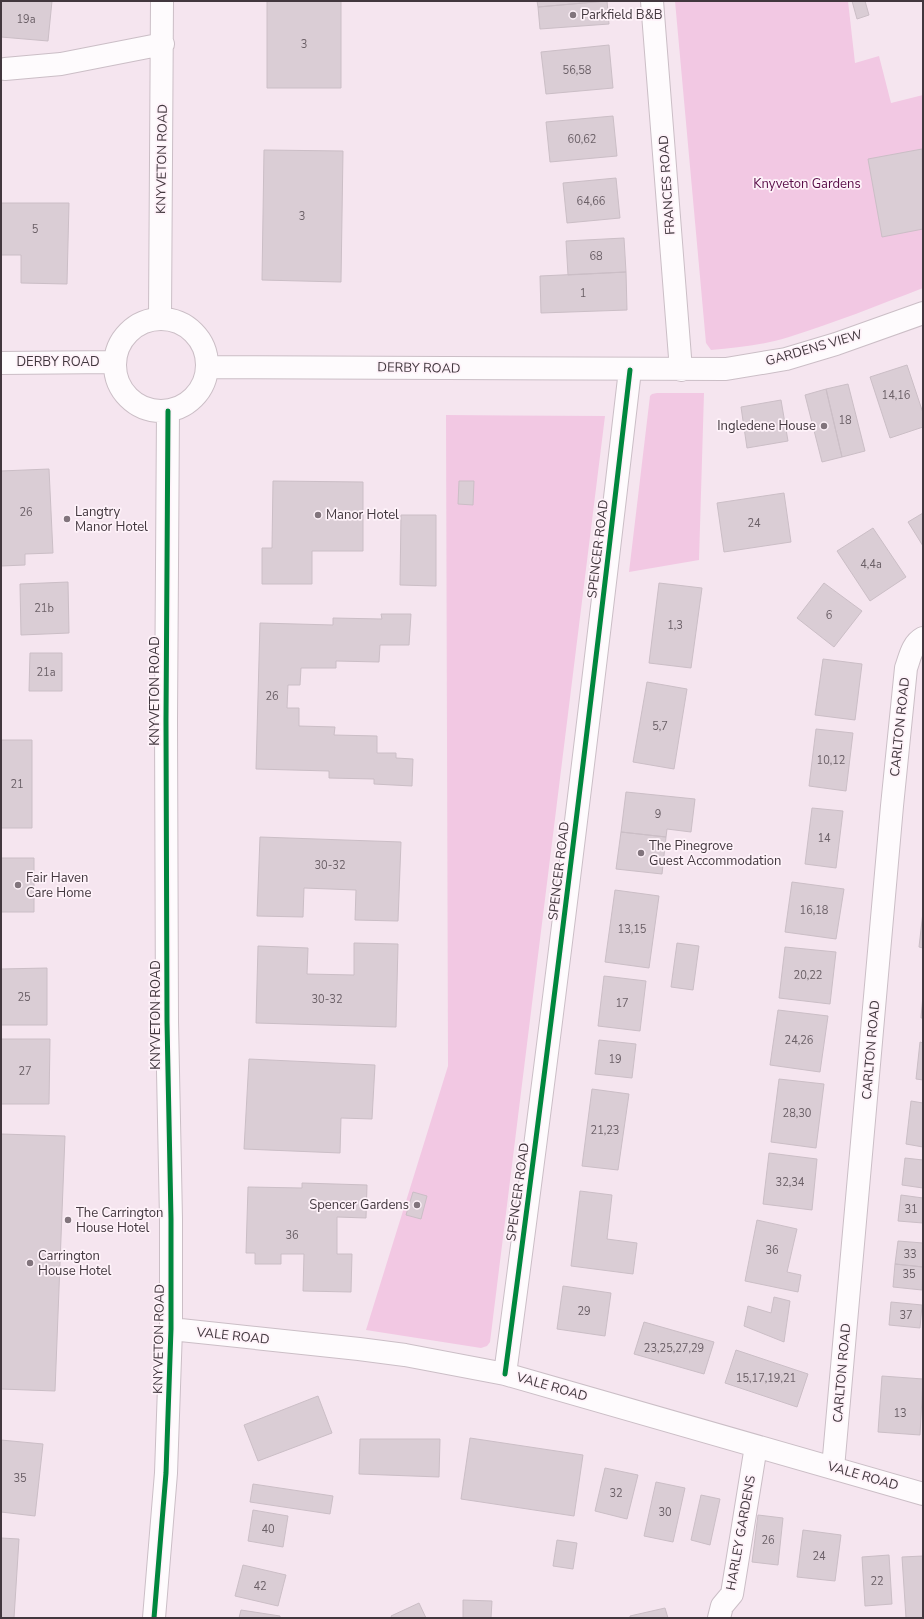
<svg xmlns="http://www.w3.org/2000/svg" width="924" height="1619" font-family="'Nunito Sans',sans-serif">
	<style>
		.green { fill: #f2c8e3 }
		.building { fill: #dacdd5; stroke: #cbbec6 }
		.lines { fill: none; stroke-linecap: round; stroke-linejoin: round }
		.minor-casing { stroke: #cbbec6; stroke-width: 24 }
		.minor { stroke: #fefbfd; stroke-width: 22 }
		.cycleway-casing { stroke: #fef2f9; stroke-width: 8 }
		.cycleway { stroke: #00873e; stroke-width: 5 }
		.poi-dot { fill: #81747c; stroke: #fef2f9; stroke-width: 1.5 }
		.labels { text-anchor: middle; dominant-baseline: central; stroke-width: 3.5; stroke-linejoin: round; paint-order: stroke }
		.number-label { font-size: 11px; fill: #6a5f66 }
		.poi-label { font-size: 13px; fill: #42373e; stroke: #fef2f9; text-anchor: start }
		.street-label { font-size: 13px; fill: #42373e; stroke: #fef2f9 }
		.park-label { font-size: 13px; fill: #580c47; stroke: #fef2f9 }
	</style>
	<rect width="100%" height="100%" fill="#f5e5ef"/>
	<!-- green -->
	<path class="green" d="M675,1h173l7,62 24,-7 12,47 32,-8v193c-44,17 -89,35 -134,49 -25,8 -52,11 -78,13l-5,-7z
		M657,393h47l-5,167 -70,12 21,-176 2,-2z
		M446,415l159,1 -115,926 -3,4 -6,2 -115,-18 82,-264z"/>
	<!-- building -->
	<path class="building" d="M1,1h51l-4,40 -47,-4z
		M267,1h74v87h-74z
		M537,1h68l-67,6z
		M607,1l2,23 -69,5 -2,-22z
		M852,1h13l4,14 -12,4z
		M609,45l4,43 -67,6 -5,-42z
		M613,116l4,40 -67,6 -4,-40z
		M922,149l1,80 -41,8 -14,-78z
		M264,150l79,1 -2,131 -79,-2z
		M616,178l4,40 -53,5 -4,-40z
		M1,203h68l-2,81 -46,-1v-28h-20z
		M624,238l2,34 -58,3 -2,-34z
		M626,272l1,38 -86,3 -1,-37z
		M907,365l16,48v14l-33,11 -20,-61z
		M848,384l17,67 -23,6 -16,-68z
		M826,389l16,68 -20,5 -17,-67z
		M781,400l7,41 -41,7 -6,-41z
		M49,469l4,84 -28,1v11l-24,1v-95z
		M273,481l90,1v69h-51v33h-50v-36h10z
		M459,481h15l-1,24 -15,-1z
		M784,493l7,49 -67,10 -7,-49z
		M923,513v33l-15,-24z
		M401,515h35v71l-36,-1z
		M873,528l33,49 -36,24 -33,-50z
		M68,582l1,51 -48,2 -1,-51z
		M659,583l43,5 -11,80 -42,-5z
		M824,583l38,28 -28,36 -37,-29z
		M381,614h30l-2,31h-29l-1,17 -43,-1v7h-35l-1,17h-12l-1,23h12v18l36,1 -1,8 43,1v17h19v5l17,1 -1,27 -38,-2v-5l-45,-1v-7l-73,-2 4,-146 73,2v-7l49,1z
		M30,653h32v38h-33z
		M823,659l39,5 -7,56 -40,-5z
		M647,682l40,7 -13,80 -41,-7z
		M816,729l37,4 -7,58 -37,-5z
		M1,740h31v88h-31z
		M626,792l69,7 -4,33 -24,-3 -1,8 -45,-5z
		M812,808l31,3 -7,57 -31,-4z
		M621,832l45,5 -4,37 -46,-5z
		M260,837l141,5 -3,79 -43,-1 1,-30 -52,-2 -1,29 -46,-1z
		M1,858h33v54h-33z
		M792,882l52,7 -8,50 -51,-7z
		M615,890l44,6 -10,72 -44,-6z
		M923,912v36l-4,-1z
		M354,943l44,1 -2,83 -140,-4 2,-77 50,2 -1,26 47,1z
		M677,943l22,3 -6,44 -22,-3z
		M785,947l51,5 -6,52 -51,-6z
		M47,968v57h-46v-56z
		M604,976l42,5 -6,50 -42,-5z
		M923,995v23h-2z
		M778,1010l50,6 -8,56 -50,-7z
		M1,1039h49l-1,65h-48z
		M599,1040l37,4 -4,34 -37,-4z
		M920,1042l3,1v37l-7,-1z
		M249,1059l126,6 -3,54 -31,-1 -1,35 -96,-4z
		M779,1079l45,5 -8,64 -45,-6z
		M592,1089l37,5 -11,76 -36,-4z
		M911,1101l12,2v44l-17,-3z
		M1,1134l64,2 -10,255 -54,-2z
		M769,1153l48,6 -5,51 -49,-6z
		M905,1158l18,2v28l-21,-3z
		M302,1183l65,2 -1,33 -29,-1v37h15l-1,38 -48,-1 1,-37h-23v10h-26v-11h-9l2,-66 54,1z
		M580,1191l32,4 -5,44 30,4 -4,31 -62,-8z
		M413,1192l14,4 -6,23 -15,-4z
		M901,1195l22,3v25l-25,-2z
		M757,1220l40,9 -10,43 14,3 -3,17 -53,-11z
		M898,1241l25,2v24l-28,-3z
		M895,1264l28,3 -1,23 -29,-3z
		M563,1286l48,7 -6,43 -48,-7z
		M774,1297l16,4 -6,41 -40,-16 4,-20 23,7z
		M891,1302l31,3 -2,23 -31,-3z
		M644,1322l70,20 -10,32 -70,-20z
		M736,1350l72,24 -11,33 -72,-24z
		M882,1376l41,3 -3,56 -42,-3z
		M318,1396l14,37 -74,28 -14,-36z
		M470,1438l113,17 -9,61 -113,-17z
		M360,1439h80l-1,38 -80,-3z
		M1,1440l42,4 -8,72 -34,-4z
		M605,1468l33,7 -11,44 -32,-8z
		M656,1482l29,6 -12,54 -29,-6z
		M253,1484l80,12 -3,18 -80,-12z
		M701,1495l19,4 -10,46 -19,-5z
		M253,1510l35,6 -5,31 -35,-6z
		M758,1515l25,3 -5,47 -26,-3z
		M803,1530l38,5 -6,46 -38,-4z
		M1,1538l18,1 -5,79h-13z
		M557,1540l20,3 -4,26 -20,-3z
		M889,1555l3,49 -27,2 -3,-49z
		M923,1556v62h-17l-4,-61z
		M243,1565l43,10 -8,31 -43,-10z
		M463,1600l29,1 -1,17h-28z
		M419,1603l7,15h-34l-1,-2z
		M665,1608l3,10h-38v-2z
		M241,1610l39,6v2h-41z"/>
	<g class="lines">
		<defs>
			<path id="minor" d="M652,1l29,369
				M5,69l56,-5 102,-20
				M160,318l2,-317
				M115 365a46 46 0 1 1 92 0a46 46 0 1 1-92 0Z
				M1,363l114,-1
				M208,367l518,2 60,-10 50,-15 87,-31
				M171,1329l188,20 46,6 100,19 418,120
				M505,1374c45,-335 86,-669 125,-1004
				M833,1468l59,-662 14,-138c4,-11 6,-24 17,-30
				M154,1618l12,-145 5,-144v-110l-4,-197 -1,-302 2,-309
				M719,1618l3,-12 10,-12 24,-148"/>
		</defs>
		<!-- minor casing -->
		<use href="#minor" class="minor-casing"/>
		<!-- minor -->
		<use href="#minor" class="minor"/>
		<defs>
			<path id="cycleway" d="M505,1374c45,-335 86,-669 125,-1004
				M154,1618l12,-145 5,-144v-110l-4,-197 -1,-302 2,-309"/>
		</defs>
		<!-- cycleway casing -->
		<use href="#cycleway" class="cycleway-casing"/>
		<!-- cycleway -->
		<use href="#cycleway" class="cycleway"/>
	</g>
	<!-- markers -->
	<g class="poi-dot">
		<circle cx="573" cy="15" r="4"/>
		<circle cx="824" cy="426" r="4"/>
		<circle cx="318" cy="515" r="4"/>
		<circle cx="67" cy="519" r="4"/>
		<circle cx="641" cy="853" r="4"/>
		<circle cx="18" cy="885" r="4"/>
		<circle cx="417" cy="1205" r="4"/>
		<circle cx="68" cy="1220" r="4"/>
		<circle cx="30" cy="1263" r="4"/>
	</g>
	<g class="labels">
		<!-- number labels -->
		<g class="number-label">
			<text x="26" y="19">19a</text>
			<text x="304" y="44">3</text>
			<text x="577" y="70">56,58</text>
			<text x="582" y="139">60,62</text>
			<text x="591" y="201">64,66</text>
			<text x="302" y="216">3</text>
			<text x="35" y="229">5</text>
			<text x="596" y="256">68</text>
			<text x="583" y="293">1</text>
			<text x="896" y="395">14,16</text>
			<text x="845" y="420">18</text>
			<text x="26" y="512">26</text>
			<text x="754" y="523">24</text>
			<text x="871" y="564">4,4a</text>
			<text x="44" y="608">21b</text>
			<text x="829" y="615">6</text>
			<text x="675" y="625">1,3</text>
			<text x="46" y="672">21a</text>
			<text x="272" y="696">26</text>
			<text x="660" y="726">5,7</text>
			<text x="831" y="760">10,12</text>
			<text x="17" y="784">21</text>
			<text x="658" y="814">9</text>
			<text x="824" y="838">14</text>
			<text x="330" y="865">30-32</text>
			<text x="814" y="910">16,18</text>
			<text x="632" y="929">13,15</text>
			<text x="808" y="975">20,22</text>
			<text x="24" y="997">25</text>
			<text x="327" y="999">30-32</text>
			<text x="622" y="1003">17</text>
			<text x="799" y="1040">24,26</text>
			<text x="615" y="1059">19</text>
			<text x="25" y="1071">27</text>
			<text x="797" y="1113">28,30</text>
			<text x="605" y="1130">21,23</text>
			<text x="790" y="1182">32,34</text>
			<text x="911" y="1209">31</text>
			<text x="292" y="1235">36</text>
			<text x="772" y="1250">36</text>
			<text x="910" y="1254">33</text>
			<text x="909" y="1274">35</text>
			<text x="584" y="1311">29</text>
			<text x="906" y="1315">37</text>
			<text x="674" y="1348">23,25,27,29</text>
			<text x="766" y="1378">15,17,19,21</text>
			<text x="900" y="1413">13</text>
			<text x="20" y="1478">35</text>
			<text x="616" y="1493">32</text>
			<text x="665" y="1512">30</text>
			<text x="268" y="1529">40</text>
			<text x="768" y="1540">26</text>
			<text x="819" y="1556">24</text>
			<text x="877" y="1581">22</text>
			<text x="260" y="1586">42</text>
		</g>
		<!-- poi labels -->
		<g class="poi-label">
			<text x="581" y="15">Parkfield B&amp;B</text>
			<text x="816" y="426" text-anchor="end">Ingledene House</text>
			<text x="75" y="512">Langtry<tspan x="75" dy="15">Manor Hotel</tspan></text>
			<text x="326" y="515">Manor Hotel</text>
			<text x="649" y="846">The Pinegrove<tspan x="649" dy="15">Guest Accommodation</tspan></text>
			<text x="26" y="878">Fair Haven<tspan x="26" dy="15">Care Home</tspan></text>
			<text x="409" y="1205" text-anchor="end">Spencer Gardens</text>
			<text x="76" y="1213">The Carrington<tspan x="76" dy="15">House Hotel</tspan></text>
			<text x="38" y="1256">Carrington<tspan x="38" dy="15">House Hotel</tspan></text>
		</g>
		<!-- street labels -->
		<g class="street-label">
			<text transform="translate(162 159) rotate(-89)">KNYVETON ROAD</text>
			<text transform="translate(667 185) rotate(-94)">FRANCES ROAD</text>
			<text transform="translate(814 348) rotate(-16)">GARDENS VIEW</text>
			<text x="58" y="362">DERBY ROAD</text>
			<text transform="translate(419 368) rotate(1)">DERBY ROAD</text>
			<text transform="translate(598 549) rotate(-83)">SPENCER ROAD</text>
			<text transform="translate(155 691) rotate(-90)">KNYVETON ROAD</text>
			<text transform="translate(900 727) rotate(-84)">CARLTON ROAD</text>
			<text transform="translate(559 871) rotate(-83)">SPENCER ROAD</text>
			<text transform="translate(156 1015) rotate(-90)">KNYVETON ROAD</text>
			<text transform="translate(871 1050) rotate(-85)">CARLTON ROAD</text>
			<text transform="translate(518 1192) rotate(-82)">SPENCER ROAD</text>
			<text transform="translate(233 1336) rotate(6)">VALE ROAD</text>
			<text transform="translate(159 1339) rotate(-89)">KNYVETON ROAD</text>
			<text transform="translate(842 1373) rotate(-85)">CARLTON ROAD</text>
			<text transform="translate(552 1387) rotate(16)">VALE ROAD</text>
			<text transform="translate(863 1476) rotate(16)">VALE ROAD</text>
			<text transform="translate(741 1533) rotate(-80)">HARLEY GARDENS</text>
		</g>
		<!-- park labels -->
		<g class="park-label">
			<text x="807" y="184">Knyveton Gardens</text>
		</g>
	</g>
	<!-- border -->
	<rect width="924" height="1619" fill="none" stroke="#42373e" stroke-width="4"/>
</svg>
